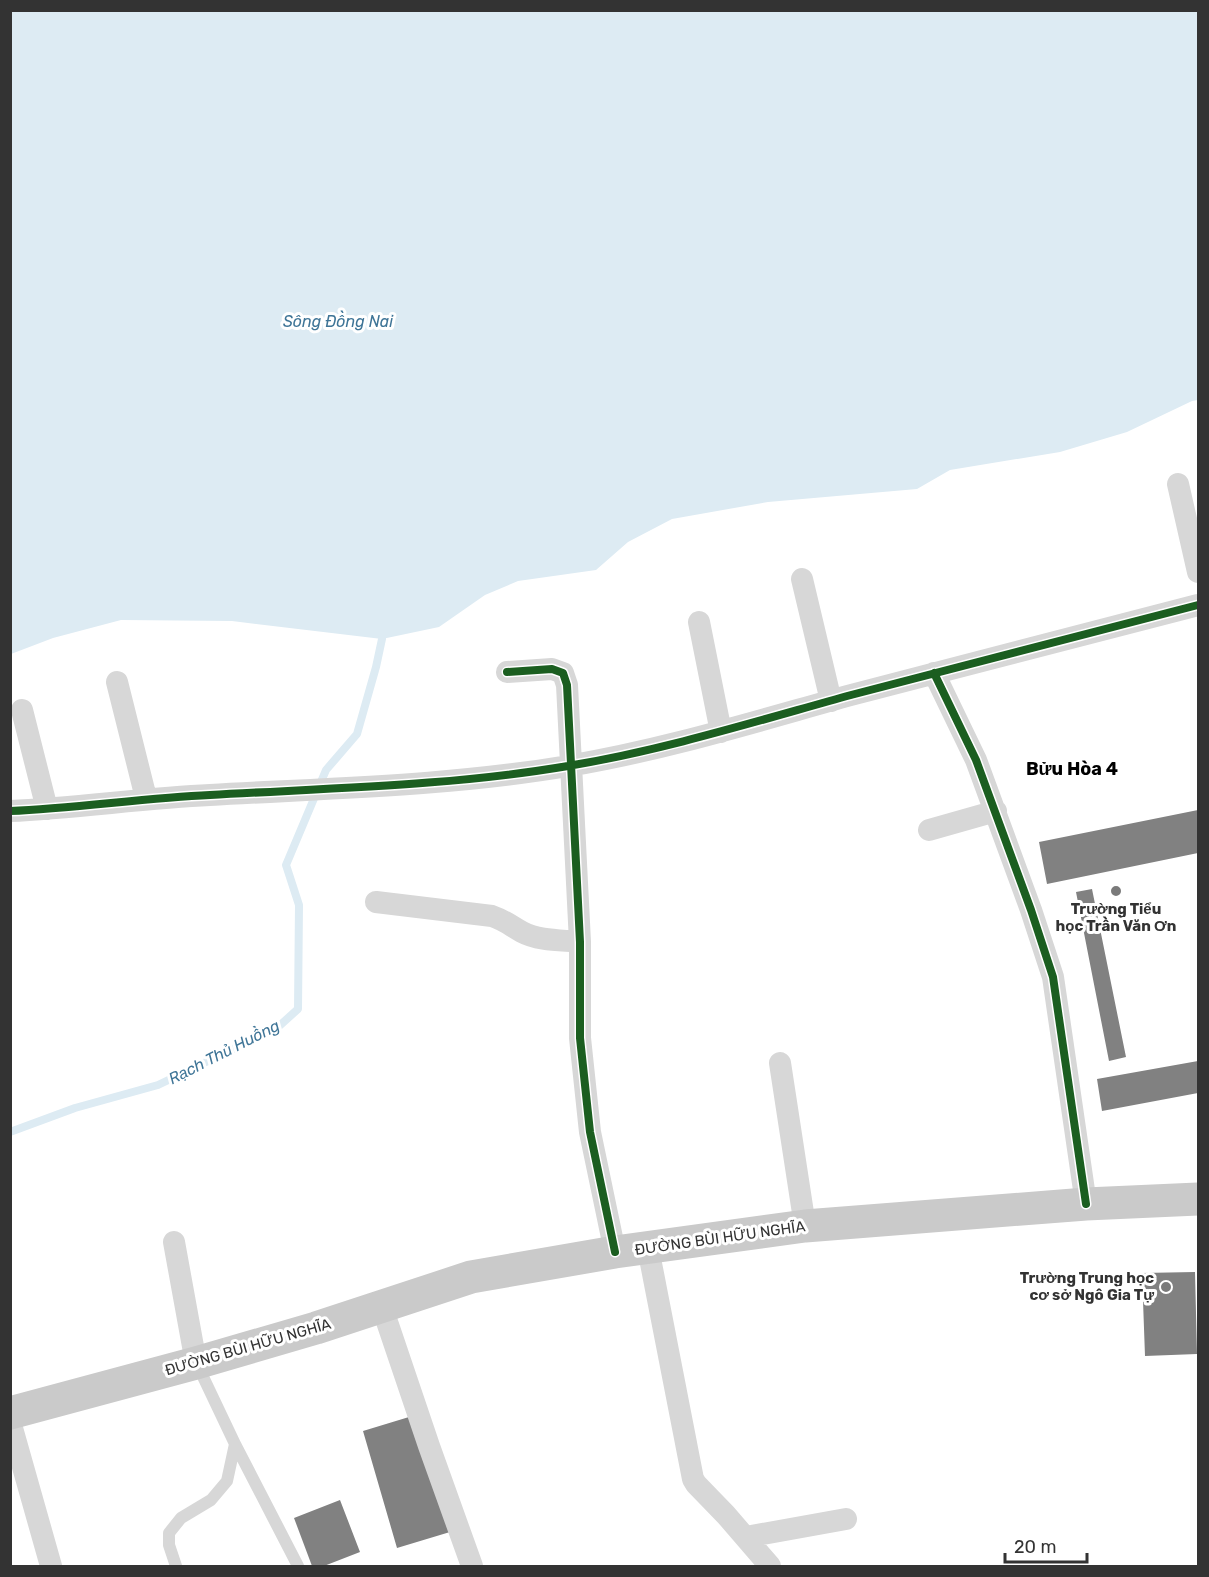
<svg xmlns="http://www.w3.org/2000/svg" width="1209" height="1577" font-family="Rubik,sans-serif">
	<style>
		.water { fill: #ddebf3 }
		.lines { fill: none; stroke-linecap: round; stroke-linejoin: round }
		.stream { stroke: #ddebf3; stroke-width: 8 }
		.building { fill: #818181 }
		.lane { stroke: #d7d7d7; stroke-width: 12 }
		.street { stroke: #d7d7d7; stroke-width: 22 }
		.primary { stroke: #cacaca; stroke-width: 33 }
		.cycleway-casing { stroke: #fff; stroke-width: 11 }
		.cycleway { stroke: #1b5e20; stroke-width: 8 }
		.poi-dot { fill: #7a7a7a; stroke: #fff; stroke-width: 2 }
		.labels { text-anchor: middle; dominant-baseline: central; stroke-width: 6; stroke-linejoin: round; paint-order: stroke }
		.poi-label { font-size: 15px; font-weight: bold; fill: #333; stroke: #fff }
		.street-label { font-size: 15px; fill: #333; stroke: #fff }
		.water-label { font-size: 16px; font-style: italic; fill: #3f7597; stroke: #fff }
		.quarter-label { font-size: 18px; font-weight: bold; fill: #000; stroke: #fff }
	</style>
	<rect width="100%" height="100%" fill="#fff"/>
	<!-- water -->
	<path class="water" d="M11,10l1187,1v389l-6,1 -65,31 -67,20 -110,18 -33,19 -149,13 -96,17 -44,23 -32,28 -78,11 -33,14 -46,32 -57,12 -150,-18 -111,-1 -68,18 -42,16z"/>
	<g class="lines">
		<!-- stream -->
		<path class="stream" d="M10,1132l65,-24 83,-23 119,-57 21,-19 1,-104 -13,-40 40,-95 31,-36 19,-67 6,-28"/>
	</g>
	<!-- building -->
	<path class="building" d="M1198,810v43l-151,31 -8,-42z
		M1092,889l34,168 -17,4 -33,-169z
		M1198,1061v32l-96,18 -5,-32z
		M1195,1272l2,82 -52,2 -3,-83z
		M409,1417l41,115 -53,16 -34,-117z
		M340,1500l20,52 -36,14h-12l-18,-48z"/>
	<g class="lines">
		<!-- lane -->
		<path class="lane" d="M235,1444l63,122
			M176,1566l-7,-21v-12l12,-15 30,-18 16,-19 8,-37 -38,-80"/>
		<!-- street -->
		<path class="street" d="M1178,484l20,88
			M802,579l29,122
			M699,622l22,110
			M507,672l45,-3 11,4 4,12 13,257v96l10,94 25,120
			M934,673l42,87 55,150 22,67 33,227
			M117,682l29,116
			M22,710l25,99
			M10,811c67,-3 134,-13 200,-16 120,-7 240,-9 358,-29 96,-16 189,-45 283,-71 116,-31 232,-60 347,-90
			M929,830l67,-19
			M376,902l116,14c14,5 19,10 30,16 17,9 40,8 58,10
			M780,1063l25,163
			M174,1242l22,121
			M648,1248l45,231 3,5 30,31 44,51
			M382,1307l47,139 43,120
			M10,1421l41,145
			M746,1537l100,-18"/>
		<!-- primary -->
		<path class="primary" d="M10,1413l186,-50 120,-35 155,-51 144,-25 190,-26 281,-22 112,-5"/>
		<defs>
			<path id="cycleway" d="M507,672l45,-3 11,4 4,12 13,257v96l10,94 25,120
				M934,673l42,87 55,150 22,67 33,227
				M10,811c67,-3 134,-13 200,-16 120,-7 240,-9 358,-29 96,-16 189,-45 283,-71 116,-31 232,-60 347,-90"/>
		</defs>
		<!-- cycleway casing -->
		<use href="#cycleway" class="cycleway-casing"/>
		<!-- cycleway -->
		<use href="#cycleway" class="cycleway"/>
	</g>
	<!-- markers -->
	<g class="poi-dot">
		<circle cx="1116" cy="891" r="6"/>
		<circle cx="1166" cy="1287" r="6"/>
	</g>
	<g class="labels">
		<!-- poi labels -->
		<g class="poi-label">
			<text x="1116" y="909">Trường Tiểu<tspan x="1116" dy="17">học Trần Văn Ơn</tspan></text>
			<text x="1154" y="1278" text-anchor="end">Trường Trung học<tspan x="1154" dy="17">cơ sở Ngô Gia Tự</tspan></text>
		</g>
		<!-- street labels -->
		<g class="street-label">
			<text transform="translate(720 1238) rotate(-8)">ĐƯỜNG BÙI HỮU NGHĨA</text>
			<text transform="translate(248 1347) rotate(-16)">ĐƯỜNG BÙI HỮU NGHĨA</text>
		</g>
		<!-- water labels -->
		<g class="water-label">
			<text x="338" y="321">Sông Đồng Nai</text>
			<text transform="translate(224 1052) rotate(-27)">Rạch Thủ Huồng</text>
		</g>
		<!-- quarter labels -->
		<g class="quarter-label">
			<text x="1072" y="769">Bửu Hòa 4</text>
		</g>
	</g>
	<!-- border -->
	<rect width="1209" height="1577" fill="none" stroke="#333333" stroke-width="24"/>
	<!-- scale -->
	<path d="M1005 1553v9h82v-9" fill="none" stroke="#333333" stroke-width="3"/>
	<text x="1014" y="1553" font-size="18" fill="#333333" stroke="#ffffff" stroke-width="4.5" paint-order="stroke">20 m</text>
</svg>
